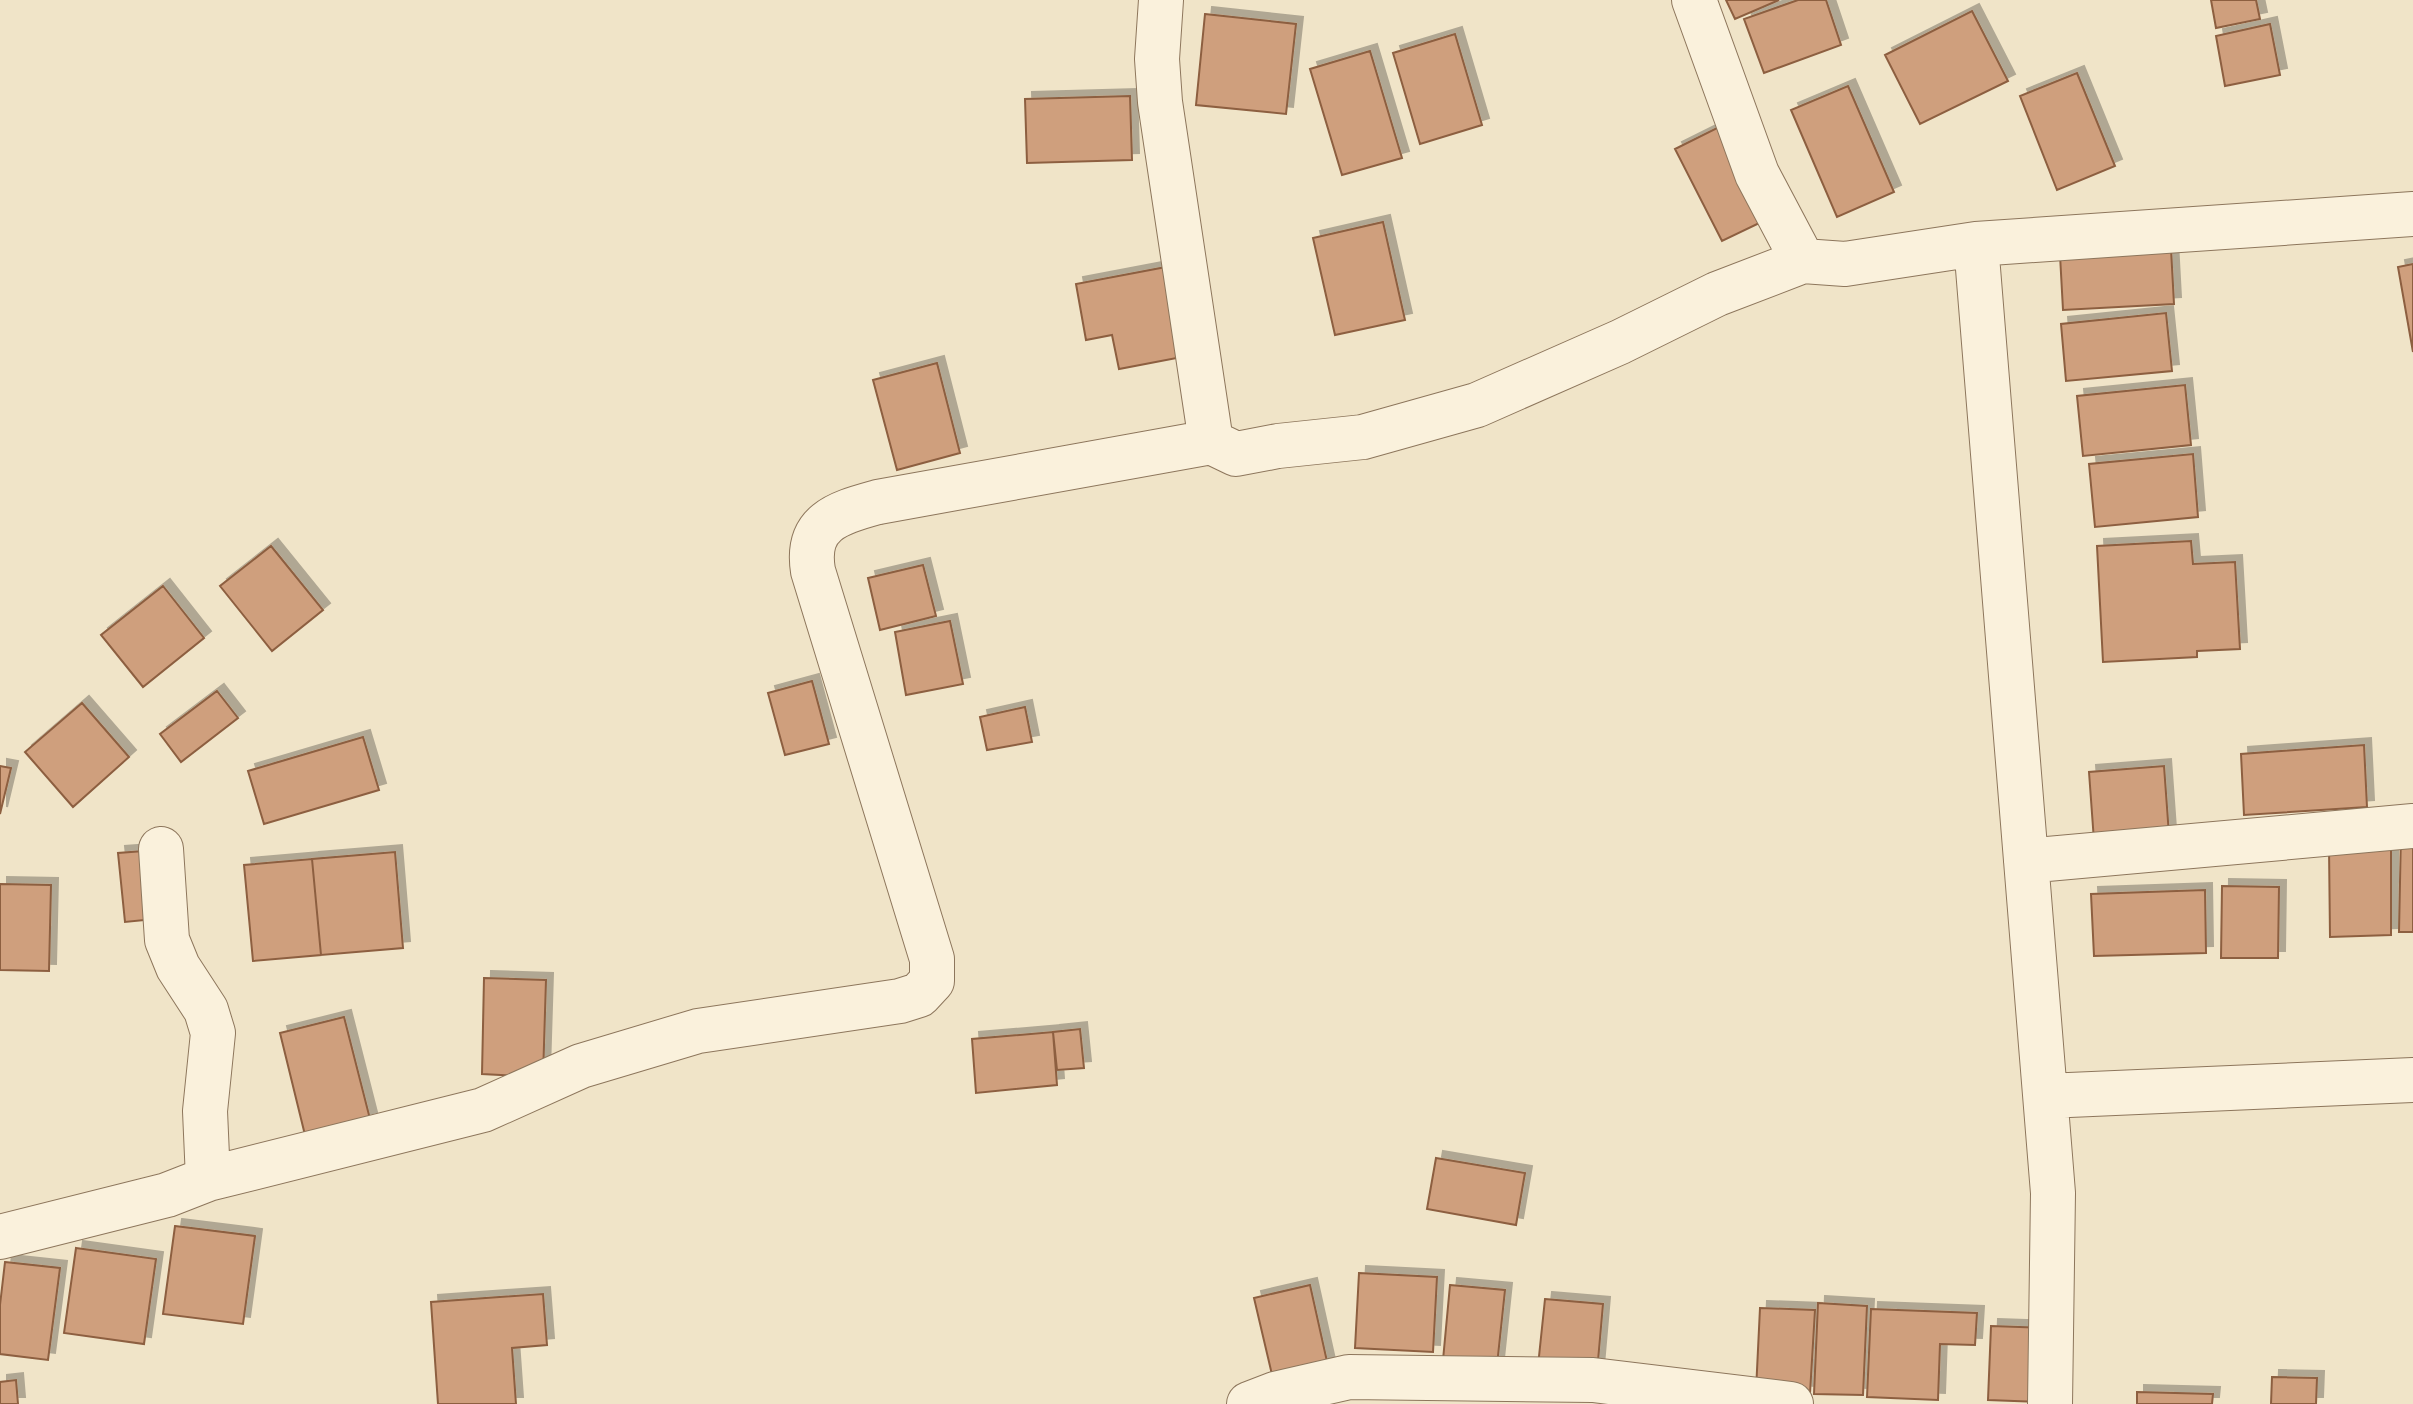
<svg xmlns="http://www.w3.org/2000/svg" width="2413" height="1404" font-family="'Zilla Slab',serif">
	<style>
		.building { fill: #cf9f7d; stroke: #8d5f41; stroke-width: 2; filter: url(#shadow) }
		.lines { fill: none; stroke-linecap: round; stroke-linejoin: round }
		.street-casing { stroke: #8d765c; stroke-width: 46 }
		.street { stroke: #faf1dc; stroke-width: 44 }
	</style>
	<defs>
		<filter id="shadow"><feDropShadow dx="7" dy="-7" stdDeviation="0" flood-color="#0004"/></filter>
	</defs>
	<rect width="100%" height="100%" fill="#f0e4c8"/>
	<!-- building -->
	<path class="building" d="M1726,0h53l-44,19z
		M1798,0h28l15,45 -77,28 -20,-54z
		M2211,0h45l4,19 -44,9z
		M1972,11l36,70 -88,43 -35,-69z
		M1205,14l91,10 -10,90 -90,-9z
		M2270,24l10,51 -55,11 -9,-50z
		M1455,34l27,91 -62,19 -27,-91z
		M1370,51l32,107 -60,17 -32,-106z
		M2077,73l38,93 -58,24 -37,-94z
		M1848,86l46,106 -57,25 -46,-107z
		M1130,96l2,64 -105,3 -2,-64z
		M1727,123l47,93 -52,25 -47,-92z
		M1383,222l22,98 -70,15 -22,-97z
		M2171,249l3,55 -111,6 -3,-55z
		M2413,264v88l-15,-85z
		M1166,267l16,90 -63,12 -7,-34 -26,5 -10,-56z
		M2166,313l6,58 -106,10 -5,-57z
		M937,363l23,90 -63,17 -24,-90z
		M2185,385l6,60 -108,11 -6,-60z
		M2193,454l5,63 -103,10 -6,-63z
		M2191,541l2,23 42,-2 5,87 -43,2v6l-94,5 -6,-116z
		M271,546l52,64 -51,41 -52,-65z
		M923,565l13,51 -56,14 -12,-52z
		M163,586l41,52 -61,49 -42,-52z
		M950,621l13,63 -57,11 -11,-63z
		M812,681l17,63 -44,11 -17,-62z
		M217,691l21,27 -57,44 -21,-28z
		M82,703l47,54 -56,50 -48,-55z
		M1025,707l7,35 -45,8 -7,-33z
		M363,737l16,53 -115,34 -16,-53z
		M2364,745l3,62 -123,8 -3,-61z
		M0,766l11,2 -11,46z
		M2164,766l5,69 -75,6 -5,-69z
		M2401,832l12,1v99h-14z
		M2391,846v89l-61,2 -1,-90z
		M157,850l7,68 -39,4 -7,-69z
		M395,852l8,96 -82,7 -9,-96z
		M312,859l9,96 -68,6 -9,-96z
		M0,884l51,1 -2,86 -49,-1z
		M2222,886l57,1 -1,71h-57z
		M2205,890l1,63 -112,3 -3,-62z
		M484,978l62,2 -3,97 -61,-3z
		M344,1017l26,102 -65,16 -25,-102z
		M1080,1029l4,39 -27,2 -4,-38z
		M1053,1032l4,53 -81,8 -4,-54z
		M1436,1158l89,15 -9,52 -89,-16z
		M175,1226l80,10 -12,88 -80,-10z
		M76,1248l80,11 -12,85 -80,-11z
		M5,1262l55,6 -12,92 -48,-6v-49z
		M1359,1273l78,4 -4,75 -78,-4z
		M1310,1285l18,81 -55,13 -19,-81z
		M1450,1285l55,5 -8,75 -54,-5z
		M543,1294l4,51 -35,3 4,56h-78l-7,-102z
		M1545,1299l58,5 -6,68 -59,-6z
		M1818,1303l49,3 -4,89 -49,-1z
		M1760,1308l55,2 -5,83 -54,-2z
		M1871,1309l106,4 -2,32 -35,-1 -2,56 -71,-3z
		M1991,1326l54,2 -4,74 -53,-2z
		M2272,1377l45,1 -1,26h-45z
		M16,1380l2,24h-18v-22z
		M2137,1392l76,2 -1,10h-75z"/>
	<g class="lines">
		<defs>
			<path id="street" d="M1161,0l-4,59 3,43 51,340 25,12 42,-8 85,-9 114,-32 143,-63 97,-48 86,-33
				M1694,0l63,174 46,87 42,3 131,-20
				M2026,861l387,-35
				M2046,1096l367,-16
				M208,1179l275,-69 98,-44 117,-35 202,-30 19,-6 13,-14v-22l-119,-388c-8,-50 26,-58 65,-69l333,-60
				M0,1237l167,-42 41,-16 -3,-68 8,-78 -7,-23 -28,-43 -11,-27 -6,-91
				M1249,1404l26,-10 74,-17 244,3 198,24
				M2050,1404l3,-211 -77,-949 437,-30"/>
		</defs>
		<!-- street casing -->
		<use href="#street" class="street-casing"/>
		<!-- street -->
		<use href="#street" class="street"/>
	</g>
</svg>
